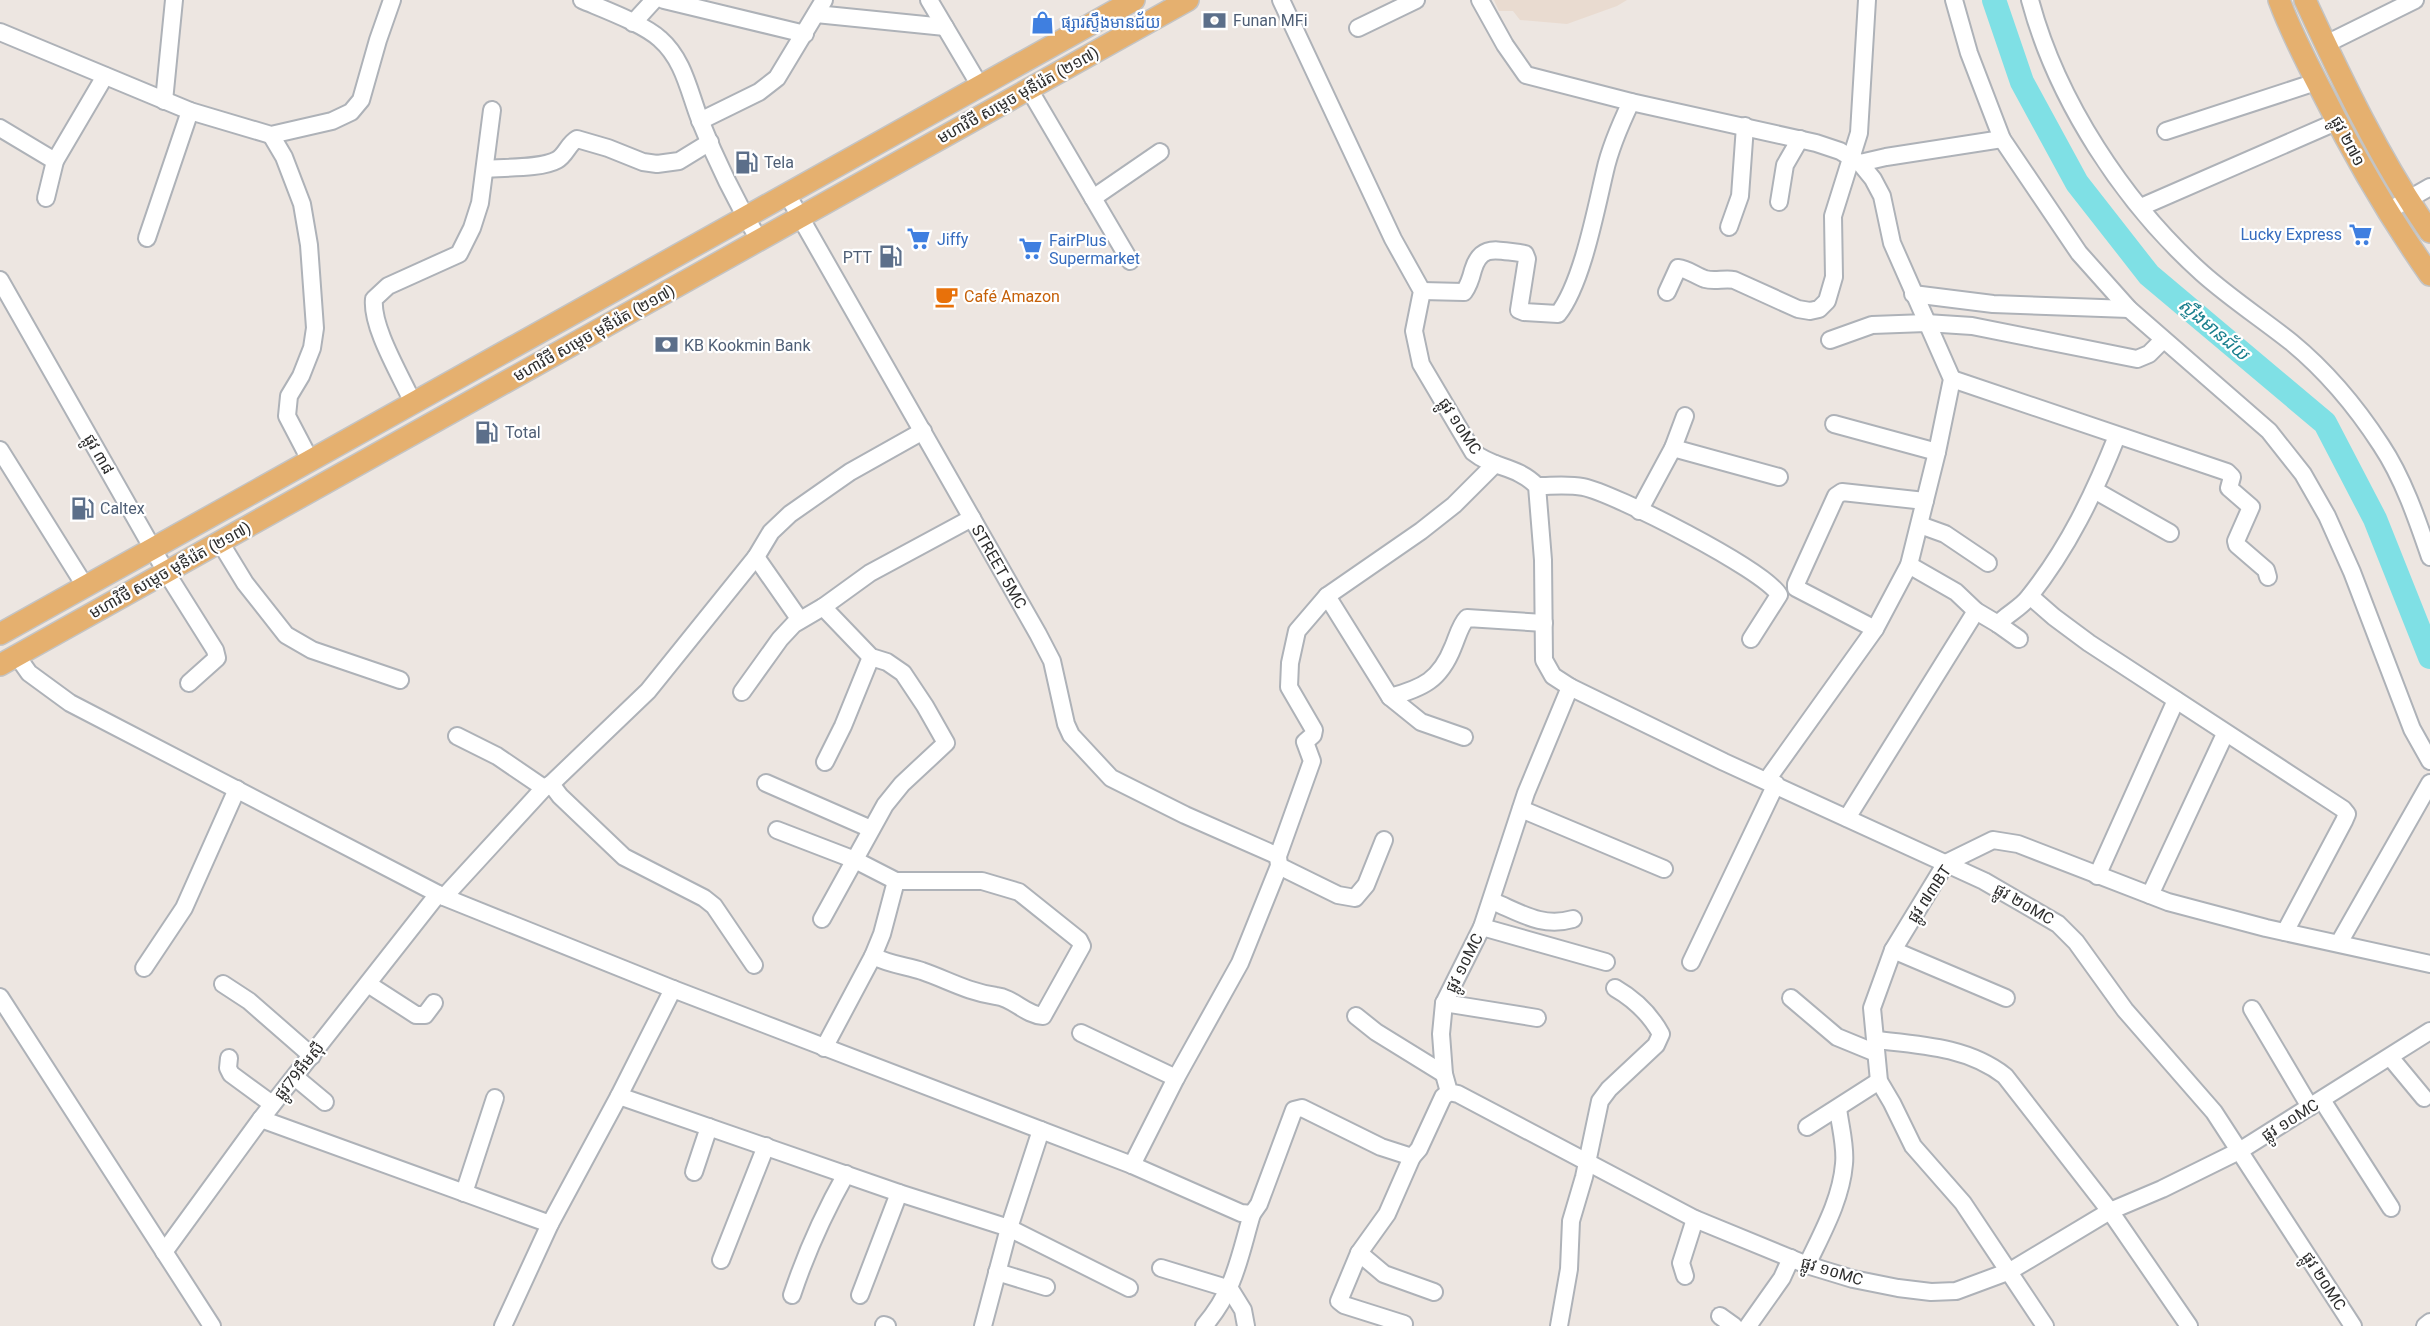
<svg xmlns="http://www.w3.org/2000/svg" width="2430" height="1326" font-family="Roboto,'Noto Sans Khmer',sans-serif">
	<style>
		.education { fill: #e9dbd0 }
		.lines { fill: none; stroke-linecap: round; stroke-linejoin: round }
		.river { stroke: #7fe0e5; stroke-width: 24 }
		.minor-casing { stroke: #aeb2b8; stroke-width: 20 }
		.major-casing { stroke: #c4c4c4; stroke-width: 24 }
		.minor { stroke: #fff; stroke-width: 16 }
		.major { stroke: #e5b06f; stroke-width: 21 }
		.labels { text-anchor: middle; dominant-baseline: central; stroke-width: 4.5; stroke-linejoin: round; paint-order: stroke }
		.service-label { font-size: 16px; fill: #4e5e75; stroke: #fff; text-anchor: start }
		.shop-label { font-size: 16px; fill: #366cbe; stroke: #fff; text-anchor: start }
		.street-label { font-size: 16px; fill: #2d2d2d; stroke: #fff }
		.food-label { font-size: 16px; fill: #c56008; stroke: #fff; text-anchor: start }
		.water-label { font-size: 18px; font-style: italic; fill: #1a7f8d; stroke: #fff }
	</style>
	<rect width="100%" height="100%" fill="#ede6e1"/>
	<!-- education -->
	<path class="education" d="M1494,0h133l-10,6 -50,18 -47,-4 -7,-9h-14z"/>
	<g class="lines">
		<!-- river -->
		<path class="river" d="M1994,0l28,82 55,101 72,92 176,148 50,96 55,138"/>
		<defs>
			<g id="minor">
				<path d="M582,0c21,9 62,24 78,39 24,21 29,53 40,81 15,38 38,85 59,120"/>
				<path d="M664,0l141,34"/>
				<path d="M929,0l51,86"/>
				<path d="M1281,0l112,239 29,52 -8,40 7,33 52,88c21,17 43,13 64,34l6,74 1,100 9,16 17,11 -44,106 -44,134 -38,76 -3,31 3,40 5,18 9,2 237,125 112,46 46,14 45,9 33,4 25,-1 54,-20 100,-60 52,-22 79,-39 189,-119"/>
				<path d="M1480,0l25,45 21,30 105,27 185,41 24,8 20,12 13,16 9,17 10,47 60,136 -15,73 -28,113 -34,64 -108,151"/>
				<path d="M1954,0l15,53 33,86 77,114 50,56 140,122 34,43 24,42 25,56 60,157 18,32"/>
				<path d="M2030,0c27,101 94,203 172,273 28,25 60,46 89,69 34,28 66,66 90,103 22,33 36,74 49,112"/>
				<path d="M816,14l129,13"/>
				<path d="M633,23l21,-23"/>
				<path d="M1358,28l58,-28"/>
				<path d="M0,32l190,79 81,24 61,-14 19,-9 10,-12 17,-60 14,-40"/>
				<path d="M2326,44l89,-44"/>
				<path d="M1029,89l101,172"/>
				<path d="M164,101l10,-101"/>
				<path d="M700,121l59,-29 18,-14 47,-78"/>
				<path d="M0,128l55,33"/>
				<path d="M2166,131l150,-49"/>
				<path d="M271,135l13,22 18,47 7,41 6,83 -3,20 -11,28 -12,20 -2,20 23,44"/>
				<path d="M1860,163l26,-6 116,-18"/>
				<path d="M485,169c18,-2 56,0 72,-9 9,-5 11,-16 20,-21l31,9 35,14 14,2 22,-3 31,-19"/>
				<path id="s1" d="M787,194l251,440 14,27 14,63 5,11 40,43 74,37 93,41"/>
				<path d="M46,198l9,-37 50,-85"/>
				<path d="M1093,198l67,-46"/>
				<path d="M1779,202l6,-37 15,-26"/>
				<path d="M2141,207l195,-85"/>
				<path d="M2388,211l42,-24"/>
				<path d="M1729,227l11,-31 5,-70"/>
				<path d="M147,238l43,-127"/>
				<path d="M0,280l166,292 49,78 2,8 -28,25"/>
				<path d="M1422,291l42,1c5,-7 7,-14 9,-22 8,-27 25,-19 47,-17l5,1 2,5 -8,51 5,2 34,2c24,-30 38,-105 47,-143 5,-23 16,-48 26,-69"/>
				<path d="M1667,292l11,-24c10,1 18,8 27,11 10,3 19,-1 29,1l64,29 12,2 9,-2 8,-8 7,-24 -1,-61 26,-83 8,-133"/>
				<path d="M1913,294l80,10 136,5"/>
				<path d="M1830,340l42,-15 54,-2 46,3 165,33 12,-5 14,-14"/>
				<path d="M1952,379l275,93 5,5 -3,11 22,19 -15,34 1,4 29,25 2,7"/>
				<path d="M413,403c-12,-27 -42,-76 -39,-104l14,-13 71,-32 13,-26 8,-25 12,-93"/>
				<path d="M1834,424l103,28"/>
				<path d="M1673,448l106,29"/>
				<path d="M0,450l85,136"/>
				<path d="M1537,486c15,0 31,-2 46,1 31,6 182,83 196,108l-28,44"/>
				<path d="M2096,491l74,42"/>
				<path d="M1639,511l34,-63 12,-32"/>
				<path d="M1920,525l25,9 43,29"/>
				<path d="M220,542l25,41 41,52 26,15 88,30"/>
				<path d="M756,557l44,63"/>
				<path d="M1909,565l47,27 20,19 22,13c9,-10 23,-16 31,-27 39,-49 65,-103 88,-161"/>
				<path d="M1327,596l63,101 31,25 43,15"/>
				<path d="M2030,596l24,21 35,26 254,166 4,5 -3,7 -59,111"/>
				<path d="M1998,624l21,15"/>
				<path d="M1875,629l-79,-41v-4l40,-88 6,-4 83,9"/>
				<path d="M17,656l12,17 41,30 374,194 229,92 459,176 109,48 11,1 7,-10 35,-94 8,-2 79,39 31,10 7,-8 24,-52 6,-5"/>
				<path d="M1570,687l154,75 260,119 74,43 18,18 49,68 89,102 139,214"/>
				<path d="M742,692l38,-53 14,-15 29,-17 47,-34 102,-55"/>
				<path d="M1390,697c33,-9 50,-17 63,-50 4,-9 7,-22 14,-29l77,5"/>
				<path d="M457,736l40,20 47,32"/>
				<path d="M825,762l18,-36 28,-69"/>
				<path d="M766,783l105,46"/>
				<path d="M551,784l9,12 64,61 80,41 10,8 40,59"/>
				<path d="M1521,809l143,60"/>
				<path d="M1847,818l129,-207"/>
				<path d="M777,830l78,30 41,21h86l37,11 60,48 3,6 -39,70c-18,-1 -29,-18 -47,-20 -28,-4 -48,-16 -74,-25 -16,-5 -34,-7 -49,-15"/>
				<path d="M1279,866l59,29 17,3 11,-13 18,-45"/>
				<path d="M2097,876l79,-176"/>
				<path d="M2150,895l75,-161"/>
				<path d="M444,897l100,-109 7,-4 97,-93 108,-134 15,-25 19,-18 60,-42 73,-41"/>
				<path d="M1492,901c29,12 50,27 81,18"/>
				<path d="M822,919l63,-114 17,-21 44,-41 -21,-37 -22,-33 -16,-11 -16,-5 -48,-50"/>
				<path d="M1482,927l124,35"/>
				<path d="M2339,943l91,-160"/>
				<path d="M1893,950l113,48"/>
				<path d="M1691,962l85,-178"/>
				<path d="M144,968l40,-60 53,-119"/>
				<path d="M223,984l26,17 63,55"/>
				<path d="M368,984l48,31h9l9,-12"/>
				<path d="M0,997l212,329"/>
				<path d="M1791,998l46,39 39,16"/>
				<path d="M1444,1003l93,15"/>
				<path d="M2252,1009l58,98"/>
				<path d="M1356,1016l20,16 68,42"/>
				<path d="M1081,1033l95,45"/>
				<path d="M1876,1040c45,5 92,7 129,36l105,135 79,115"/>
				<path d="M824,1048l49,-92 9,-22 14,-53"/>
				<path d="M2390,1057l34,41"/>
				<path d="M229,1058l-1,10 3,6 41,30"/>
				<path d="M295,1077l30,25"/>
				<path d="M619,1096l280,97 110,35 32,-98"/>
				<path d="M2322,1100l69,108"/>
				<path d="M261,1119l289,105"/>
				<path d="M1807,1127l72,-46"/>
				<path d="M1132,1165l44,-87 64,-115 39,-97 -1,-10 34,-95 -7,-19 8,-7 1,-5 -25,-43 1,-24 7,-32 30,-35 94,-65 33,-26 41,-41"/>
				<path d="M694,1172l15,-45"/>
				<path d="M464,1193l31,-95"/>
				<path d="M164,1252l97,-133 177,-225"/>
				<path d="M1359,1253l25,21 50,18"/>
				<path d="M721,1260l45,-114"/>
				<path d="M1807,1265c15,-32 34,-65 37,-101 2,-18 -4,-38 -6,-56"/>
				<path d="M1161,1268l69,21 13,21 3,16"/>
				<path d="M997,1272l49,15"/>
				<path d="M1685,1276l-4,-13 14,-44"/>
				<path d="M792,1295c14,-42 32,-82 54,-121"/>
				<path d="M860,1295l39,-102"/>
				<path d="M1720,1316l14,10"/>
				<path d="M1404,1324l-60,-19 -5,-4 20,-48 28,-39 25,-57"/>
				<path d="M884,1325l3,1"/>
				<path d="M503,1326l47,-102 69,-128 54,-107"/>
				<path d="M983,1326l26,-98 120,60"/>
				<path d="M1204,1326c31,-36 35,-68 48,-112"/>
				<path d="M1559,1326l10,-57 2,-48 13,-44 16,-76 9,-12 47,-44 5,-11c-11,-20 -27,-35 -46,-46"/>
				<path d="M1748,1326l34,-48 9,-20"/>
				<path d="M2045,1326l-82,-123 -50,-57 -21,-43 -13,-22 -7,-73 21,-58 53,-87 47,-23 25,4 150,58 98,26 164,36"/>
				<path d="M2425,1326l5,-4"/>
			</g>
			<path id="major" d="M2279,0c12,33 29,65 45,96 31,62 66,122 106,179
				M2305,0c37,80 75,160 125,232
				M0,634l1134,-634
				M0,665l1188,-665"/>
		</defs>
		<!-- minor casing -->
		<use href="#minor" class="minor-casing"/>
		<!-- major casing -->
		<use href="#major" class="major-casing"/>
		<!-- minor -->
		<use href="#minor" class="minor"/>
		<!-- major -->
		<use href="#major" class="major"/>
	</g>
	<!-- icons -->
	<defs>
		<symbol id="bank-bare" viewBox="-9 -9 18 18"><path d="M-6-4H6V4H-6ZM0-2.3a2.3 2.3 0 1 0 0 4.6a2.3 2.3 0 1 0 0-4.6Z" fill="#5c6f8a" stroke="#fff" stroke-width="2.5" paint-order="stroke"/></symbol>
		<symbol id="shop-bare" viewBox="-9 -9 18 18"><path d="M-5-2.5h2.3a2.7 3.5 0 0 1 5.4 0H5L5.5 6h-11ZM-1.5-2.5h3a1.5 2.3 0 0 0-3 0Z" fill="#3f7fe0" stroke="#fff" stroke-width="2.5" paint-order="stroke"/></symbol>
		<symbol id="fuel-bare" viewBox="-9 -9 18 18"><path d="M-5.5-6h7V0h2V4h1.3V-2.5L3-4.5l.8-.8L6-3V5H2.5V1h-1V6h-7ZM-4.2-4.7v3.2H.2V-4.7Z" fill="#5c6f8a" stroke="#fff" stroke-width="2.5" paint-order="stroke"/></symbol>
		<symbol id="supermarket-bare" viewBox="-9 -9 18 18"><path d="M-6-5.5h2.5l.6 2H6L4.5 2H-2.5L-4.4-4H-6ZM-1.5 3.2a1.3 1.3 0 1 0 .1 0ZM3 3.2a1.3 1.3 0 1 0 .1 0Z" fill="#3f7fe0" stroke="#fff" stroke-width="2.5" paint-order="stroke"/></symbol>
		<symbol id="cafe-bare" viewBox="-9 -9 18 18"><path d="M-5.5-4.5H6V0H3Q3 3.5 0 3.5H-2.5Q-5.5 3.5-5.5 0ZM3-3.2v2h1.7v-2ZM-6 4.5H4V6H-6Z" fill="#e8710a" stroke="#fff" stroke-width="2.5" paint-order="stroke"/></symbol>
	</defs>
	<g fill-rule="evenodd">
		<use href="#bank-bare" x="1198" y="4" width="33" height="33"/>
		<use href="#shop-bare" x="1026" y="6" width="33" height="33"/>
		<use href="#fuel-bare" x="730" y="146" width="33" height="33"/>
		<use href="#supermarket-bare" x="2344" y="218" width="33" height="33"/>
		<use href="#supermarket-bare" x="902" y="222" width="33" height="33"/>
		<use href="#supermarket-bare" x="1014" y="232" width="33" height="33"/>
		<use href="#fuel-bare" x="874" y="240" width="33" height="33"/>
		<use href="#cafe-bare" x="930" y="280" width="33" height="33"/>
		<use href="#bank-bare" x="650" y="328" width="33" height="33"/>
		<use href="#fuel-bare" x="470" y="416" width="33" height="33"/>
		<use href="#fuel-bare" x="66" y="492" width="33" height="33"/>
	</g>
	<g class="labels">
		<!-- service labels -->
		<g class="service-label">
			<text x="1233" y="20">Funan MFi</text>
			<text x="764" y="162">Tela</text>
			<text x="872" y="257" text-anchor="end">PTT</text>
			<text x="684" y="345">KB Kookmin Bank</text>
			<text x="505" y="432">Total</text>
			<text x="100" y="508">Caltex</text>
		</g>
		<!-- shop labels -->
		<g class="shop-label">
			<text x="1061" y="22">ផ្សារស្ទឹងមានជ័យ</text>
			<text x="2342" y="234" text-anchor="end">Lucky Express</text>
			<text x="937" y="239">Jiffy</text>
			<text x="1049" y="240">FairPlus<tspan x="1049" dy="18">Supermarket</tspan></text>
		</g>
		<!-- street labels -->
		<g class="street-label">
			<text transform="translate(1018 95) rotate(-29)">មហាវិថី សម្តេច មុនីរ៉េត (២១៧)</text>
			<text transform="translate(2348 141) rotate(62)">ផ្លូវ ២៧១</text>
			<text transform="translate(594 333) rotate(-29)">មហាវិថី សម្តេច មុនីរ៉េត (២១៧)</text>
			<text transform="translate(1460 426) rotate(57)">ផ្លូវ ១០MC</text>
			<text transform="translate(99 454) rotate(60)">ផ្លូវ ៣៨</text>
			<text stroke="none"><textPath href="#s1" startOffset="429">STREET 5MC</textPath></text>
			<text transform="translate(170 570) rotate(-29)">មហាវិថី សម្តេច មុនីរ៉េត (២១៧)</text>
			<text transform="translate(1929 894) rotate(-56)">ផ្លូវ ៧៣BT</text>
			<text transform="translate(2024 904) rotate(30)">ផ្លូវ ២០MC</text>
			<text transform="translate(1464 963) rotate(-63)">ផ្លូវ ១០MC</text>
			<text transform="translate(299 1071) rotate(-51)">ផ្លូវ79អឹមស៊ី</text>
			<text transform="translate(2290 1120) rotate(-32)">ផ្លូវ ១០MC</text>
			<text transform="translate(1832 1271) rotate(17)">ផ្លូវ ១០MC</text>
			<text transform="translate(2324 1281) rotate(57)">ផ្លូវ ២០MC</text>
		</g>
		<!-- food labels -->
		<g class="food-label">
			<text x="964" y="296">Café Amazon</text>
		</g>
		<!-- water labels -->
		<g class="water-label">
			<text transform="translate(2214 329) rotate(40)">ស្ទឹងមានជ័យ</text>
		</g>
	</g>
</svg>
